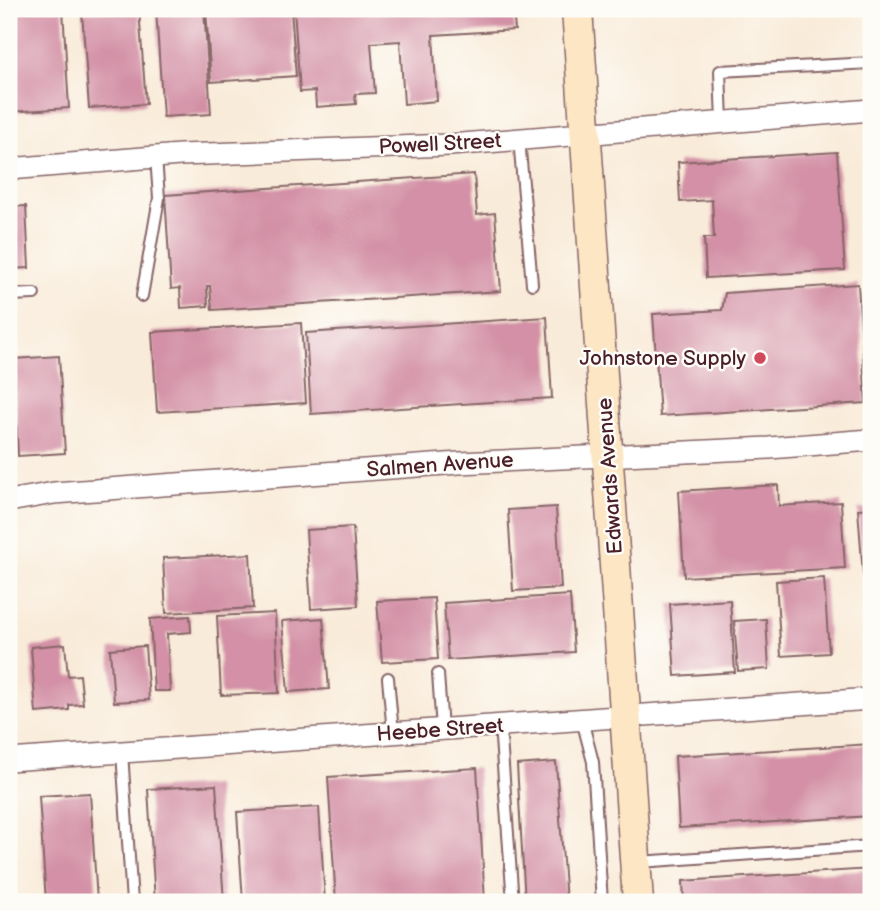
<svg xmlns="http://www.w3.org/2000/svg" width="880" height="911" font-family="'Balsamiq Sans',sans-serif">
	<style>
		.building { fill: #d390a6 }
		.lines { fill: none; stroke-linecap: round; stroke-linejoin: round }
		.lane-casing { stroke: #876668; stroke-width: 14 }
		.street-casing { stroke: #876668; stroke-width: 24 }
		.secondary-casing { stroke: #876668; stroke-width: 33 }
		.lane { stroke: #fff; stroke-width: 10 }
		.street { stroke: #fff; stroke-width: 21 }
		.secondary { stroke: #fce6c4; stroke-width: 30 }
		.poi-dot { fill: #d1495b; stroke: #fdfcf7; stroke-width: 2.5 }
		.labels { text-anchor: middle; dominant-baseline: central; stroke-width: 5; stroke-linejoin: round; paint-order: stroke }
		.street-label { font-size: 21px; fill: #4a1f2b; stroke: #fdfcf7 }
		.poi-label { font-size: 21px; fill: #4a1f2b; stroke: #fdfcf7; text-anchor: end }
	</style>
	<rect width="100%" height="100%" fill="#fdfcf7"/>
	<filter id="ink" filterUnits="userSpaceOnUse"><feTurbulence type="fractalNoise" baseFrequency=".0143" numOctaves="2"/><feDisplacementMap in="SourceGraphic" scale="14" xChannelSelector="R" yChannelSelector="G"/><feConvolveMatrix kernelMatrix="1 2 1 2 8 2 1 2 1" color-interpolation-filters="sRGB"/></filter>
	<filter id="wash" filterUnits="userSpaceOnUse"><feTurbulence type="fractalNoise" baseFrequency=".00686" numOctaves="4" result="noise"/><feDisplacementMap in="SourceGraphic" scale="28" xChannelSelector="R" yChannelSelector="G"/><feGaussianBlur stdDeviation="1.57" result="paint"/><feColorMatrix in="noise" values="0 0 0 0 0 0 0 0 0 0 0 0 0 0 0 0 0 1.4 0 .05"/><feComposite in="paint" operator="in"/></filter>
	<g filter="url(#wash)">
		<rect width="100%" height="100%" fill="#f9ebd9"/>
		<g id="blocks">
			<!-- building -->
			<path class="building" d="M9,9h54l6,99 -60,4z
				M139,9l7,95 -57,4 -7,-96z
				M156,9h48l7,105 -48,3z
				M206,9h85l5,67 -85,6z
				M294,9h219l2,21 -82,5 4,66 -33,3 -4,-63 -29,2 4,50 -20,1 1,10 -40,3 -1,-16 -15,1z
				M837,152l8,118 -139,8 -2,-40h10l-2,-38 -32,2 -2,-40z
				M474,174l3,41 18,-2 6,78 -289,19 -2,-24h-3l1,20 -27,2 -1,-20 -9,1 -6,-94z
				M26,206l3,62 -20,1v-62z
				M858,284l8,119 -206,13 -7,-102 69,-4 3,-17z
				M547,317l5,81 -241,16 -5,-81z
				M301,323l5,80 -149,9 -5,-80z
				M59,356l6,97 -47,3 -5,-97z
				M778,485l1,21 62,-4 4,66 -161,9 -5,-86z
				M556,507l5,81 -48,3 -5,-81z
				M871,508v66l-8,1 -5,-66z
				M353,527l5,79 -47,3 -5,-79z
				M250,554l3,54 -87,5 -3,-55z
				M824,578l5,75 -48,3 -5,-75z
				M570,595l4,57 -126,8 -4,-57z
				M434,598l4,61 -56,3 -5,-61z
				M730,600l5,72 -60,4 -5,-72z
				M275,613l4,80 -58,2 -4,-79z
				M190,616l1,16 -24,2 3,57h-16l-4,-72z
				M323,618l6,71 -41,3 -6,-71z
				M766,619l3,50 -31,2 -4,-50z
				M65,644l3,32 12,-1 3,29 -14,1v5l-33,3 -5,-66z
				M145,646l4,54 -35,2 -4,-53z
				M871,744v72l-192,12 -4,-72z
				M556,762l10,140h-41l-8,-137z
				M477,768l8,134h-149l-8,-125z
				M216,785l8,117h-69l-7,-113z
				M90,793l7,109h-51l-7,-106z
				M319,807l6,95h-82l-6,-90z
				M871,869v33h-187l-1,-21z"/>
		</g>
	</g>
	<g filter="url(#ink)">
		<use href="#blocks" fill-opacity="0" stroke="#876668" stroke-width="2"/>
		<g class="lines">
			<defs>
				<path id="lane" d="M722,121l-2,-50 151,-8
					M519,139l13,145
					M9,295l25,-1
					M142,296l17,-98 -3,-41
					M438,674l4,55
					M388,678l5,55
					M582,720l11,42 9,140
					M500,725l13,177
					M122,752l10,150
					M639,862l232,-16"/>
				<path id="street" d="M9,169l171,-14 270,-10 421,-35
					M9,501l45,-8 405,-30 310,-15 102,-8
					M9,760l862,-61"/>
				<path id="secondary" d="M577,9l61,893"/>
			</defs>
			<!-- lane casing -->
			<use href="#lane" class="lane-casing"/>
			<!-- street casing -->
			<use href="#street" class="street-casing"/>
			<!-- secondary casing -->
			<use href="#secondary" class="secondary-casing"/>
			<!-- lane -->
			<use href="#lane" class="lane"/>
			<!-- street -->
			<use href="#street" class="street"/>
			<!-- secondary -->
			<use href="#secondary" class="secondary"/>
		</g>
	</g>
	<!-- markers -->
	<circle class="poi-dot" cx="760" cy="358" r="7"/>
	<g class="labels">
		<!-- street labels -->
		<g class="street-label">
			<text transform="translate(440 144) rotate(-3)">Powell Street</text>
			<text transform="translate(440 465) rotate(-4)">Salmen Avenue</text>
			<text transform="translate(610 476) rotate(-94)">Edwards Avenue</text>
			<text transform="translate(440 730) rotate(-4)">Heebe Street</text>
		</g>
		<!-- poi labels -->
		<g class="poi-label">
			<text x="746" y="358">Johnstone Supply</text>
		</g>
	</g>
	<!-- margin -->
	<rect width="880" height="911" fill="none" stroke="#fdfcf7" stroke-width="35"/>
</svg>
